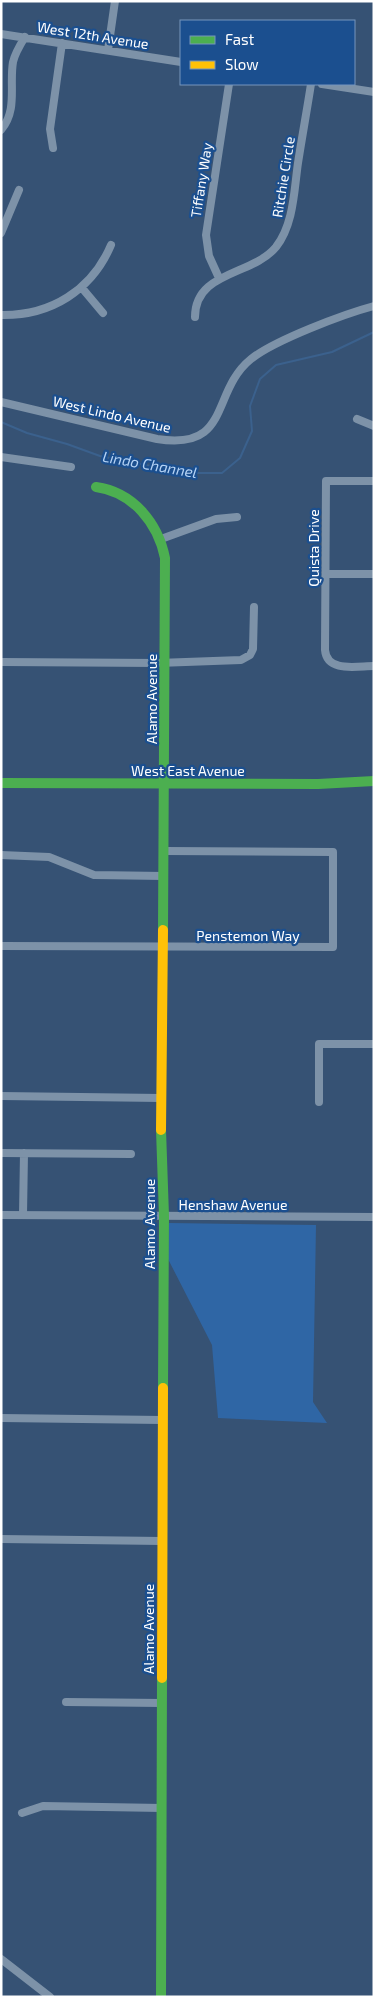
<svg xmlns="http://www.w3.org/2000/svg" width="375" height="1998" font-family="'Exo 2',sans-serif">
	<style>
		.green { fill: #2f66a5 }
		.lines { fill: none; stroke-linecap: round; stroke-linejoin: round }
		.stream { stroke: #3b618d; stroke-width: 2 }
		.street { stroke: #7d92a8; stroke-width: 8 }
		.fast { stroke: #4caf50; stroke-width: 10 }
		.slow { stroke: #ffc107; stroke-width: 10 }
		.labels { text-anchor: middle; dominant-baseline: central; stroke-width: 4.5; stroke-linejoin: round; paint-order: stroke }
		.street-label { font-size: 14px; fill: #fff; stroke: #1b4f8f }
		.water-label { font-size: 15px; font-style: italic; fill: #b5d3f5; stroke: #1b4f8f }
	</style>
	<rect width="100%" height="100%" fill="#365274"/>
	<!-- green -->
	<path class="green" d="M169,1223l147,2 -3,177 14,21 -109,-5 -6,-73 -44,-86z"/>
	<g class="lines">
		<!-- stream -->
		<path class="stream" d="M1,422l26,11 40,11 33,12 87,17h35l18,-15 12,-27 -2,-25 10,-27 16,-14 56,-13 42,-20"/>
		<!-- street -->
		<path class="street" d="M1,34l180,28
			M108,50l7,-49
			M322,84l52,8
			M1,130c17,-20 8,-45 12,-68 2,-9 7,-17 12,-25
			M53,148l-3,-19 12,-86
			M1,233l18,-43
			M219,278l-10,-22 -3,-21 23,-151
			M82,288l21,25
			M1,315c50,1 91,-25 110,-70
			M195,317c0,-46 57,-41 81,-70 18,-23 18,-57 22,-84 4,-26 9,-53 13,-79
			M1,402l156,37c75,12 53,-47 94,-80 24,-19 93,-45 123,-53
			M357,419l17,7
			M1,457l70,10
			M374,481h-48l-1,169c2,23 32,16 49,16
			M161,539l55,-20 21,-2
			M326,574h48
			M1,662l157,1 83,-3 9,-5 3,-6 1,-42
			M1,855l48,2 45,18 70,1
			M1,946l332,1v-95l-168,-1
			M1,1096l160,2
			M319,1102v-58h55
			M1,1153l130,1
			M1,1215l373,2
			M23,1215l1,-62
			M1,1418l161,2
			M1,1539l161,2
			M66,1702l96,1
			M22,1813l21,-7 119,2
			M1,1959l49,38"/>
		<!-- fast -->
		<path class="fast" d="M96,487c37,5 62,36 69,71l-2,372
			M1,783l317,1 56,-3
			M161,1130l3,86 -1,172
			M161,1997l1,-319"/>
		<!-- slow -->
		<path class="slow" d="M161,1130l2,-200
			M162,1678l1,-290"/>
	</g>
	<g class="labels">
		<!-- street labels -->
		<g class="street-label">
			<text transform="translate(93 35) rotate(9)">West 12th Avenue</text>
			<text transform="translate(283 177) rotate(-81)">Ritchie Circle</text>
			<text transform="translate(201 180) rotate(-81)">Tiffany Way</text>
			<text transform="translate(112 414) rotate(13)">West Lindo Avenue</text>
			<text transform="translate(313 548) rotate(-90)">Quista Drive</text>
			<text transform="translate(151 699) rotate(-90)">Alamo Avenue</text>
			<text x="188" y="770">West East Avenue</text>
			<text x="248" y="935">Penstemon Way</text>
			<text x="233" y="1204">Henshaw Avenue</text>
			<text transform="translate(149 1224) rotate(-90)">Alamo Avenue</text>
			<text transform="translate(148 1629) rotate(-90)">Alamo Avenue</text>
		</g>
		<!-- water labels -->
		<g class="water-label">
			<text transform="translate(150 464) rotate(10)">Lindo Channel</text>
		</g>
	</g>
	<!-- border -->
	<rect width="375" height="1998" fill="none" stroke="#ffffff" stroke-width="5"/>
	<!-- legend -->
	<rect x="180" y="20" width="175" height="65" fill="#1b4f8f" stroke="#7695bc"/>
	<rect x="190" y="36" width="25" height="8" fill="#4caf50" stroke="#7695bc"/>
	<text x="225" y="45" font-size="15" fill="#ffffff">Fast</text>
	<rect x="190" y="61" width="25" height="8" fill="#ffc107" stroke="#7695bc"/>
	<text x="225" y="70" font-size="15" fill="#ffffff">Slow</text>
</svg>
